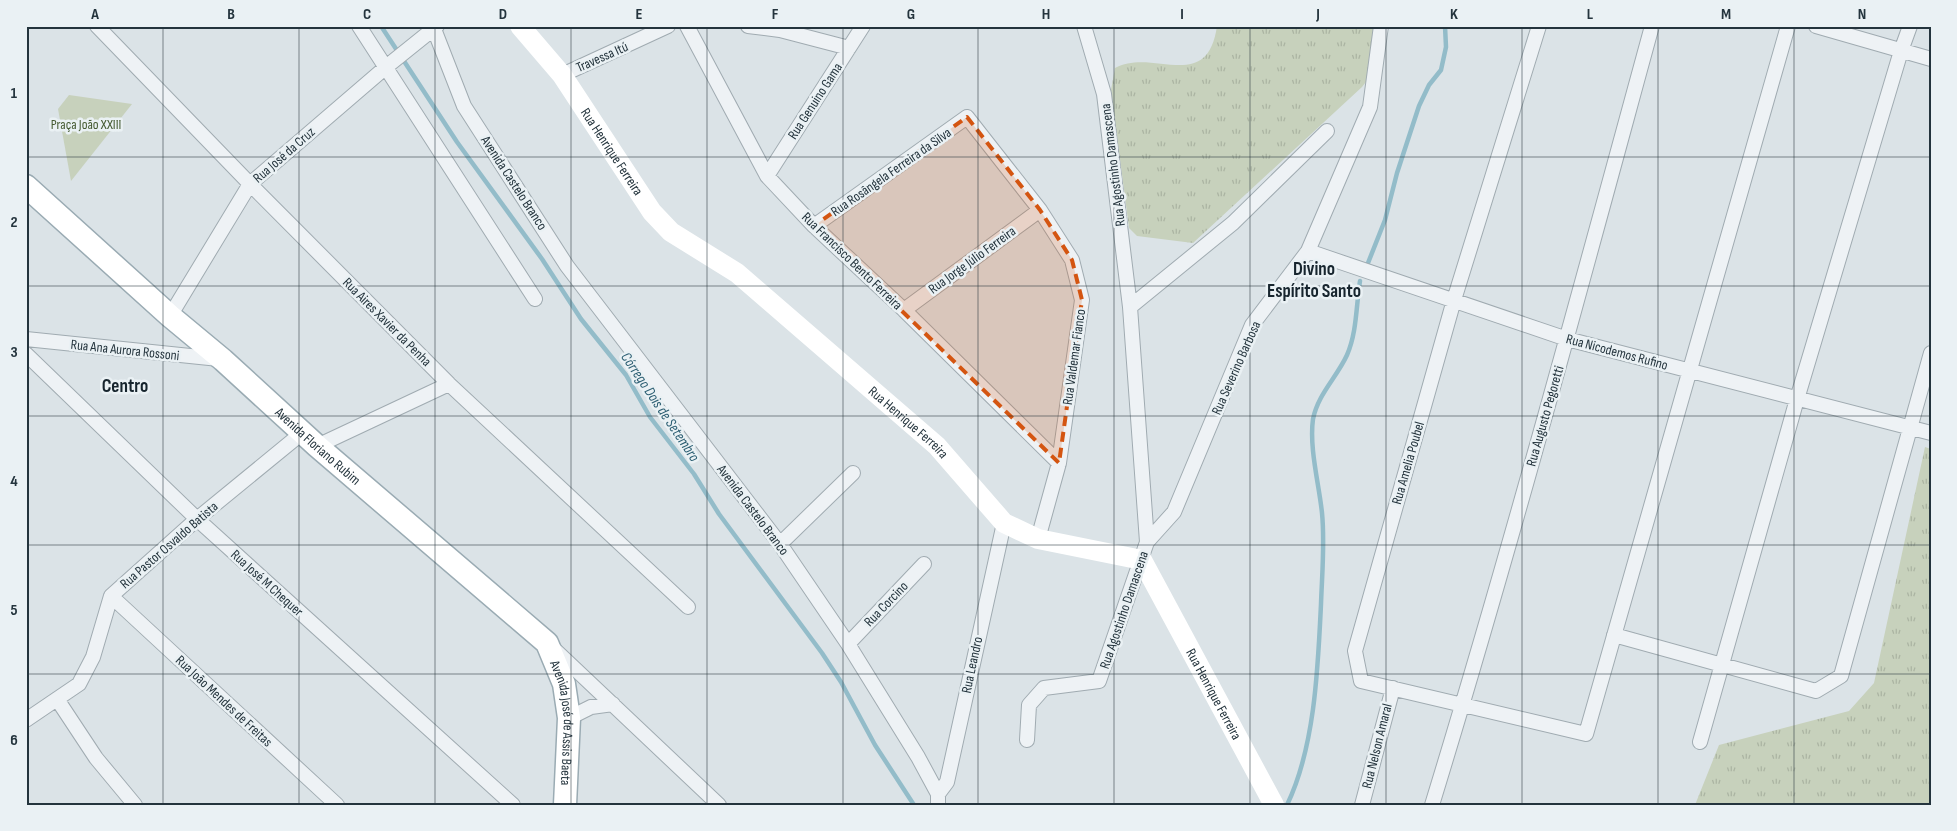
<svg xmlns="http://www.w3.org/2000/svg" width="1957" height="831" font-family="'Sofia Sans Condensed',sans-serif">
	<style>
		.grass { fill: url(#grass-tufts) }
		.park { fill: #c7d1bc }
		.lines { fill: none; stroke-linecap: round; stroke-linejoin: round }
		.stream { stroke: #93bcc9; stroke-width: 4.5 }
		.street-casing { stroke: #a0abb1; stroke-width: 16 }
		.primary-casing { stroke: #9aabb3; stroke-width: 25 }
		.street { stroke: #eef2f5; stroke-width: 14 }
		.secondary { stroke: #fff; stroke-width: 20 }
		.primary { stroke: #fff; stroke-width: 22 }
		.marked { fill: #d45511; fill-opacity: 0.2; stroke: #d45511; stroke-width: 4; stroke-dasharray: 10 6; stroke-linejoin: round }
		.grid { fill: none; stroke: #24343d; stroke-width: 1; stroke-opacity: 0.55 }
		.labels { text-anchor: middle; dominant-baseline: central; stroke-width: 5; stroke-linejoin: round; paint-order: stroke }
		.street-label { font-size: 14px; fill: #24343d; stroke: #eaf1f4 }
		.park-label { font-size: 14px; fill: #445a31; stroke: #eaf1f4 }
		.water-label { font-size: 15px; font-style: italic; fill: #2d5f73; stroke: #eaf1f4 }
		.district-label { font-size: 19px; font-weight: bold; fill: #17252e; stroke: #eaf1f4 }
		.neatline { fill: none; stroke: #24343d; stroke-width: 2 }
		.grid-label { font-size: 16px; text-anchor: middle; font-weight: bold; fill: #24343d }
	</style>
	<defs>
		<pattern id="grass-tufts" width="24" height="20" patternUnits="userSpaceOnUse" patternTransform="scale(1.25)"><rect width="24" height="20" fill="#c7d1bc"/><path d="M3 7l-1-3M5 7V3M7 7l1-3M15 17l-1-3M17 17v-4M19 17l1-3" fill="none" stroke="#abb4a2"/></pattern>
	</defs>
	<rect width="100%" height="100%" fill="#dbe3e7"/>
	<!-- grass -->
	<path class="grass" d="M1217,26h158l-6,52 -7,9 -169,156 -56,-7 -8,-8 -18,-138 4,-22c38,-21 92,27 102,-42z
		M1925,447l6,2v356h-236l24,-60 130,-34 25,-28z"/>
	<!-- park -->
	<path class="park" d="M69,95l63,9 -61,77 -13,-72z"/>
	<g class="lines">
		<!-- stream -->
		<path class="stream" d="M381,26l76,116 85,117 39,60 45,56 24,42 44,57 25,40 103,139 19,29 34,63 39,60
			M1368,263l17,-43 12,-47 22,-67 10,-21 12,-15 5,-23 -1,-21
			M1287,805c28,-58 31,-138 34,-201 1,-30 4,-61 1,-91 -3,-29 -13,-65 -9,-94 5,-25 24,-42 34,-64 10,-23 9,-49 13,-74"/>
		<defs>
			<path id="street" d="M97,26l153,158 199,200 239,223
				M359,26l176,273
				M687,26l80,150 47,50 90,84 155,153
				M748,26l32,4 69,18
				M1539,26l-85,274 -99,351 6,30 225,53 202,-708
				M1816,26l115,33
				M434,29l30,77 103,160 213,278 68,100 70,113 20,37
				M562,75l106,-49
				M767,176l96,-150
				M814,226l153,-109 73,93 32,50 10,40 -23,163 -21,76
				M1308,251l259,88 364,94
				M1130,307l103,-84 94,-92
				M904,310l136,-100
				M170,316l80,-132 136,-117 51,-41
				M26,339l193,20
				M26,354l171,165 316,286
				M317,446l132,-62
				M1147,542l27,-30 78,-187 56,-74 62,-144 11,-81
				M780,544l73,-71
				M111,596l226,209
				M1614,635l202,56 25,-15 90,-323
				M848,644l76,-80
				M554,649l165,156
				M57,699l39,59 39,47
				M569,718l22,-11 22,-3
				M26,720l53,-36 14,-27 18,-61 86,-77 105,-86
				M1027,740l2,-35 15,-17 55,-7 48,-139 -17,-235 -26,-213 -20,-68
				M1700,742l97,-343 104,-348 9,-25
				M938,805v-11l9,-12 57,-259
				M1362,805l31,-117
				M1432,805c79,-258 149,-519 220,-779"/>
			<g id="primary">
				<path id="s2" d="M26,186l144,130 53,44 94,86 230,197 17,41 5,34 -4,87"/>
			</g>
		</defs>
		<!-- street casing -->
		<use href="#street" class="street-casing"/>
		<!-- primary casing -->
		<use href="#primary" class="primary-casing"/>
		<!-- street -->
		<use href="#street" class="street"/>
		<!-- secondary -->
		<path class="secondary" id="s1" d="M520,26l42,49 90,137 19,20 66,41 200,173 67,77 34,16 104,21 132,245"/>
		<!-- primary -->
		<use href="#primary" class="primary"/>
	</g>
	<!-- marked area -->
	<path class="marked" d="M967,117l73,93 32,50 10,40 -23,163 -245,-237z"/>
	<!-- grid -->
	<path class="grid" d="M163,26v779M299,26v779M435,26v779M571,26v779M707,26v779M843,26v779M978,26v779M1114,26v779M1250,26v779M1386,26v779M1522,26v779M1658,26v779M1794,26v779M26,157h1905M26,286h1905M26,416h1905M26,545h1905M26,674h1905"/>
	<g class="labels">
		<!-- street labels -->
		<g class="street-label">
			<text transform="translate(602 57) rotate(-24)">Travessa Itú</text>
			<text transform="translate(815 101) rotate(-57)">Rua Genuino Gama</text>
			<text stroke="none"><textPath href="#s1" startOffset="156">Rua Henrique Ferreira</textPath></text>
			<text transform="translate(284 155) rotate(-41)">Rua José da Cruz</text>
			<text transform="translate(1113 165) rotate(-97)">Rua Agostinho Damascena</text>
			<text transform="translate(891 172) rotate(-35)">Rua Rosângela Ferreira da Silva</text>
			<text transform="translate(514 183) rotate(57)">Avenida Castelo Branco</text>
			<text transform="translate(972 260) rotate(-36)">Rua Jorge Júlio Ferreira</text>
			<text transform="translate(852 261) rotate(44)">Rua Francisco Bento Ferreira</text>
			<text transform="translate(387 322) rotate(45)">Rua Aires Xavier da Penha</text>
			<text transform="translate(125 350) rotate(6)">Rua Ana Aurora Rossoni</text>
			<text transform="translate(1617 352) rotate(15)">Rua Nicodemos Rufino</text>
			<text transform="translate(1074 357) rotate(-82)">Rua Valdemar Fianco</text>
			<text transform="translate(1236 368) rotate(-66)">Rua Severino Barbosa</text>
			<text transform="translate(1545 416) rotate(-74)">Rua Augusto Pegoretti</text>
			<text stroke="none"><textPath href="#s1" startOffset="561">Rua Henrique Ferreira</textPath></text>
			<text stroke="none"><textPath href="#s2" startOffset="391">Avenida Floriano Rubim</textPath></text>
			<text transform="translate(1408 463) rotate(-74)">Rua Amelia Poubel</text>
			<text transform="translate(753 510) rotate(53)">Avenida Castelo Branco</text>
			<text transform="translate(169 545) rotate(-41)">Rua Pastor Osvaldo Batista</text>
			<text transform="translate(267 583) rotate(42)">Rua José M Chequer</text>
			<text transform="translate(886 604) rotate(-46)">Rua Corcino</text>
			<text transform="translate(1124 610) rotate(-71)">Rua Agostinho Damascena</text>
			<text transform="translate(972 665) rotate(-78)">Rua Leandro</text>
			<text stroke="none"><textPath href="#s1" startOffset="996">Rua Henrique Ferreira</textPath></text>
			<text transform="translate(224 701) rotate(43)">Rua João Mendes de Freitas</text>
			<text stroke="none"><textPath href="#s2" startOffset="776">Avenida José de Assis Baeta</textPath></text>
			<text transform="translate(1377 746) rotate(-76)">Rua Nelson Amaral</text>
		</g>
		<!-- park labels -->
		<g class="park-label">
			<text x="86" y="124">Praça João XXIII</text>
		</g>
		<!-- water labels -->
		<g class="water-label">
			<text transform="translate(660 407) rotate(56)">Córrego Dois de Setembro</text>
		</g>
		<!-- district labels -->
		<g class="district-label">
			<text x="1314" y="269">Divino<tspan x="1314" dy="22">Espírito Santo</tspan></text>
			<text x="125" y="386">Centro</text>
		</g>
	</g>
	<!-- border -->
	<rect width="1957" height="831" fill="none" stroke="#eaf1f4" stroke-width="55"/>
	<rect x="28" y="28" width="1902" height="776" class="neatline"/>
	<g class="grid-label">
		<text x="95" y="19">A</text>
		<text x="231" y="19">B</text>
		<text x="367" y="19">C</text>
		<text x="503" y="19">D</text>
		<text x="639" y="19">E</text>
		<text x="775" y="19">F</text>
		<text x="911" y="19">G</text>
		<text x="1046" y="19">H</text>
		<text x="1182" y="19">I</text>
		<text x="1318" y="19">J</text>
		<text x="1454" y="19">K</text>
		<text x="1590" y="19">L</text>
		<text x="1726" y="19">M</text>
		<text x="1862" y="19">N</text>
		<text x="14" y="98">1</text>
		<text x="14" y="227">2</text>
		<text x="14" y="357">3</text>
		<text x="14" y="486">4</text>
		<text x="14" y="615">5</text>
		<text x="14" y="745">6</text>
	</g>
</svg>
